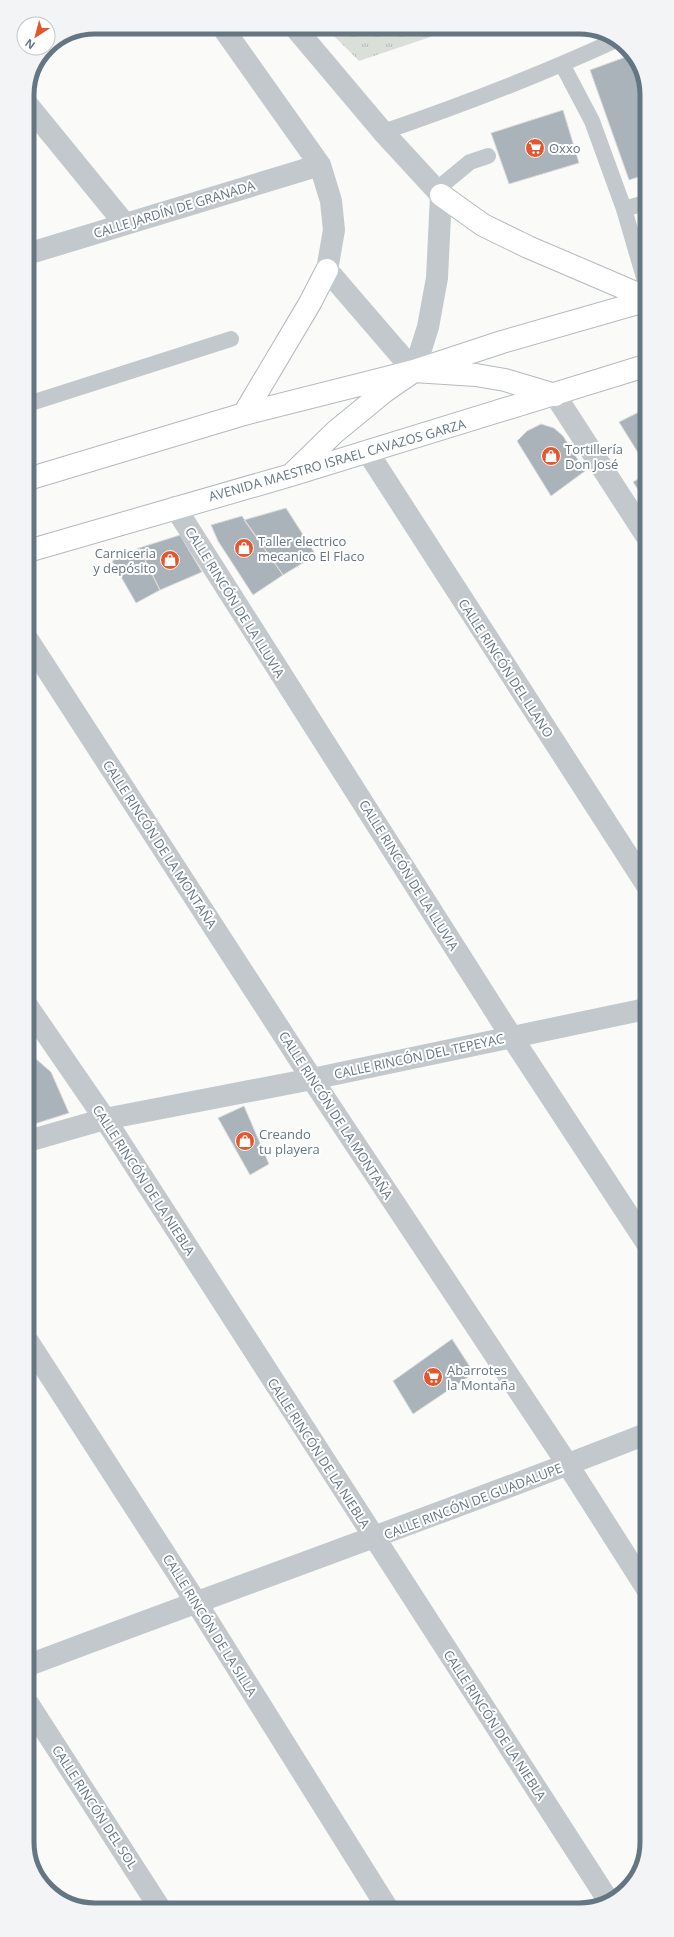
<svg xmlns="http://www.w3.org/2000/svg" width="674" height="1937" font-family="'Open Sans',sans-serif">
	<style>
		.grass { fill: url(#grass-tufts) }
		.building { fill: #aab3b9; stroke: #dcdcda }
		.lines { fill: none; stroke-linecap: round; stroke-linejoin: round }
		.secondary-casing { stroke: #b3babf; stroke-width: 24 }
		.lane { stroke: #c3c8cc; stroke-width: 16 }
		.street { stroke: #c3c8cc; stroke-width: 22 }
		.secondary { stroke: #fff; stroke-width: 22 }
		.labels { text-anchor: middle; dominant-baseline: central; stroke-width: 4; stroke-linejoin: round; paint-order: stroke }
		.poi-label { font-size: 13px; fill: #657683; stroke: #fff; text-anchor: start }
		.street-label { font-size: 13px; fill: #657683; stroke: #fff }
		.rim { fill: none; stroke: #657683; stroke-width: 5 }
	</style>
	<defs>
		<pattern id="grass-tufts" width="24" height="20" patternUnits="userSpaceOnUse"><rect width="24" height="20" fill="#dadfd7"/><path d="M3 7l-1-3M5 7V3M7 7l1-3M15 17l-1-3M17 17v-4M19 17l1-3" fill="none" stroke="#b4b9b4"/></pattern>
	</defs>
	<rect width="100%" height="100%" fill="#fafaf8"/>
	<!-- grass -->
	<path class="grass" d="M457,28l-98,33 -31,-31z"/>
	<!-- building -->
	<path class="building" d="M631,55l14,22v98l-16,5 -39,-110z
		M563,110l16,53 -70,21 -18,-51z
		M645,409v55l-26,-42z
		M541,424l13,4 9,8 22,35 -34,25 -34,-55 10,-10z
		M645,475v25l-12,-18z
		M286,508l30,47 -33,20 -39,-55z
		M242,516l41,59 -30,20 -35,-54 -7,-16z
		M180,535l22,37 -42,18 -21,-42z
		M139,548l21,42 -24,13 -24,-42z
		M28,1052l23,20 18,41 -41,13z
		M244,1106l25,58 -19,11 -32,-57z
		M452,1339l22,34 -61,41 -20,-33z"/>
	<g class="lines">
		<defs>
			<path id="secondary" d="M441,195l42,30 45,22 117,50
				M244,414l66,-111 17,-33
				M293,473l42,-41 50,-41 29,-20 62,4 29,5 50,15
				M28,479l216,-65 170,-43 88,-29 143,-41
				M28,551l263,-76 354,-109"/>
		</defs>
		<!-- secondary casing -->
		<use href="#secondary" class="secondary-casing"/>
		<!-- lane -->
		<path class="lane" d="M562,64l30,57 32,88 21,72
			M383,132c79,-27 157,-57 233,-92
			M436,190l34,-28 18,-6
			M624,209l21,-6
			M28,404l203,-65"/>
		<!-- street -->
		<path class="street" d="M297,30l86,102 58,63 -4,83 -9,49 -14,44
			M225,31l95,134 11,36 3,29 -7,40 87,101
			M27,104l98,120
			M27,254l293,-89
			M555,395l90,139
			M367,451l279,433
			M175,507l336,529 135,206
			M28,640l284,439 256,386 79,124
			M28,1007l77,112 503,781
			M28,1141l77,-22 207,-40 334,-70
			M29,1343l167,259 192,307
			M29,1665c206,-78 413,-151 617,-231
			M29,1705l132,205"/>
		<!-- secondary -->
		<use href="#secondary" class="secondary"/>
	</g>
	<!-- icons -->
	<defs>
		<symbol id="supermarket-disc" viewBox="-11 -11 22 22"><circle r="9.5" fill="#e4572e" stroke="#fff"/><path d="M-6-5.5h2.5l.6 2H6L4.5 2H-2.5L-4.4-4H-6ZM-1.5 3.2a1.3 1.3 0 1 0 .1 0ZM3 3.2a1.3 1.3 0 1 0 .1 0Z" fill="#fff"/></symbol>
		<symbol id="shop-disc" viewBox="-11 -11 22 22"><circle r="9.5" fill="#e4572e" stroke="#fff"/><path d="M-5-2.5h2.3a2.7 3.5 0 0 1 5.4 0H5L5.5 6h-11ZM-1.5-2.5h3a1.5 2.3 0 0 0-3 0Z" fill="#fff"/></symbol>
	</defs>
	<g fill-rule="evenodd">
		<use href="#supermarket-disc" x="524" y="137" width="22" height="22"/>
		<use href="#shop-disc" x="540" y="445" width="22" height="22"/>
		<use href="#shop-disc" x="233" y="537" width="22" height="22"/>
		<use href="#shop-disc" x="159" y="549" width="22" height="22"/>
		<use href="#shop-disc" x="234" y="1130" width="22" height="22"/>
		<use href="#supermarket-disc" x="422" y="1366" width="22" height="22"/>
	</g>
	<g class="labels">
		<!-- poi labels -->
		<g class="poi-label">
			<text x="549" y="148">Oxxo</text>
			<text x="565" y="449">Tortillería<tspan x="565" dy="15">Don José</tspan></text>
			<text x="258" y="541">Taller electrico<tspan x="258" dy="15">mecanico El Flaco</tspan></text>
			<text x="156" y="553" text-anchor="end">Carniceria<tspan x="156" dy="15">y depósito</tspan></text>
			<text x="259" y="1134">Creando<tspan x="259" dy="15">tu playera</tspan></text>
			<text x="447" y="1370">Abarrotes<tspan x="447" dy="15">la Montaña</tspan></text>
		</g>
		<!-- street labels -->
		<g class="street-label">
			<text transform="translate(174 209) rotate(-17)">CALLE JARDÍN DE GRANADA</text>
			<text transform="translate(337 460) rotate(-16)">AVENIDA MAESTRO ISRAEL CAVAZOS GARZA</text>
			<text transform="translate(235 602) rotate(58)">CALLE RINCÓN DE LA LLUVIA</text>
			<text transform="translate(506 668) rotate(57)">CALLE RINCÓN DEL LLANO</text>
			<text transform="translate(160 844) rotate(57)">CALLE RINCÓN DE LA MONTAÑA</text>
			<text transform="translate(409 875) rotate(58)">CALLE RINCÓN DE LA LLUVIA</text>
			<text transform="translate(419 1056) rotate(-12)">CALLE RINCÓN DEL TEPEYAC</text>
			<text transform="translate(336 1115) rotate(57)">CALLE RINCÓN DE LA MONTAÑA</text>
			<text transform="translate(144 1180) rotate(57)">CALLE RINCÓN DE LA NIEBLA</text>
			<text transform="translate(319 1453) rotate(57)">CALLE RINCÓN DE LA NIEBLA</text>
			<text transform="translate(473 1501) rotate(-21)">CALLE RINCÓN DE GUADALUPE</text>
			<text transform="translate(210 1625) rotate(58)">CALLE RINCÓN DE LA SILLA</text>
			<text transform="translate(495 1725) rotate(57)">CALLE RINCÓN DE LA NIEBLA</text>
			<text transform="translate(95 1807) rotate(57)">CALLE RINCÓN DEL SOL</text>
		</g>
	</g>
	<!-- crop -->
	<path d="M0 0H674V1937H0ZM95 34H579A61 61 0 0 1 640 95V1842A61 61 0 0 1 579 1903H95A61 61 0 0 1 34 1842V95A61 61 0 0 1 95 34Z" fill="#f3f4f5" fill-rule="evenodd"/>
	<path class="rim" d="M95 34H579A61 61 0 0 1 640 95V1842A61 61 0 0 1 579 1903H95A61 61 0 0 1 34 1842V95A61 61 0 0 1 95 34Z"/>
	<!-- north arrow -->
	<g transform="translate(36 36) rotate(216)"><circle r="19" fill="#ffffff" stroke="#c1c8cd"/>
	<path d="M0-3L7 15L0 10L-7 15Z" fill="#e4572e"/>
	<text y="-6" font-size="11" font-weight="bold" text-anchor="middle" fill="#657683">N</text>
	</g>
</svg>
